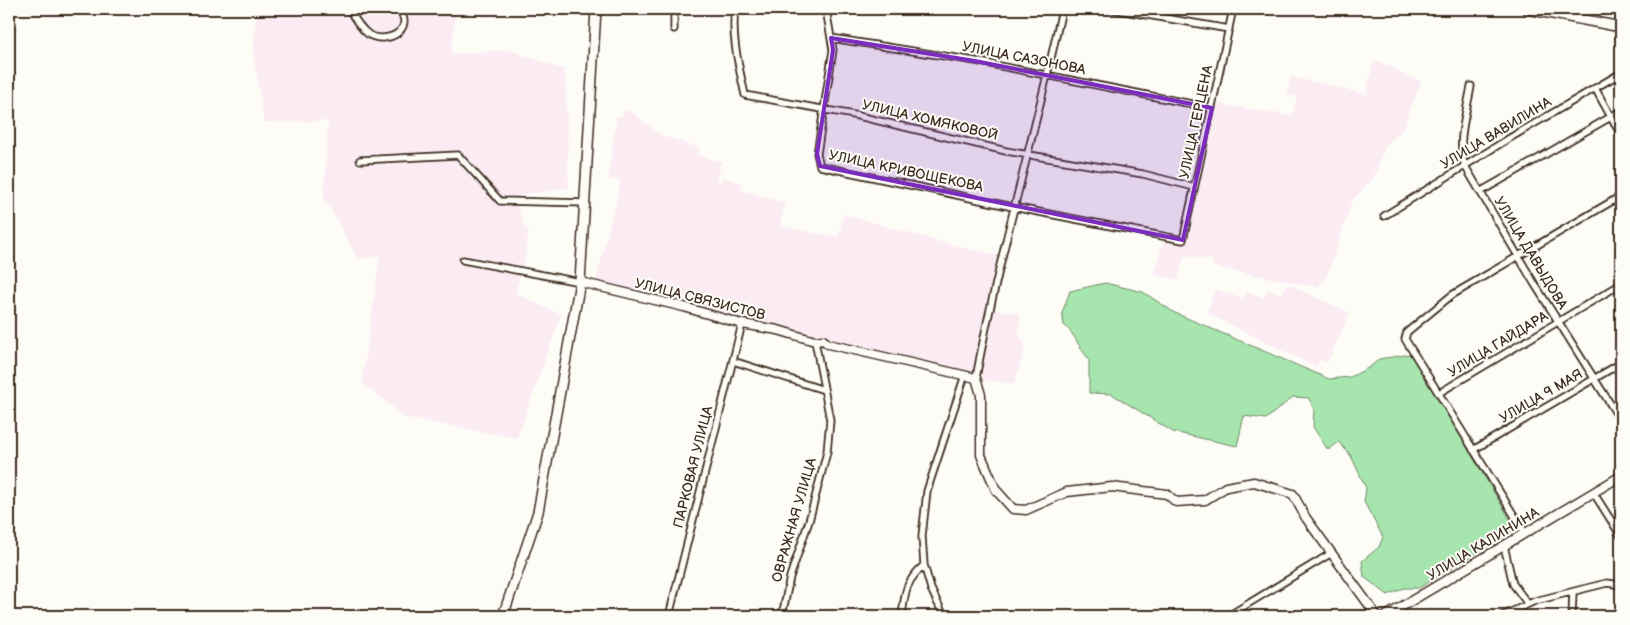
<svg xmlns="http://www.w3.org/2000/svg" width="1630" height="625" font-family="'Balsamiq Sans',sans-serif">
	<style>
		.built { fill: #fbecf3 }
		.green { fill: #a6e5ad; stroke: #708866 }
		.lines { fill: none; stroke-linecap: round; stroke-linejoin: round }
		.minor-casing { stroke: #3b2a1e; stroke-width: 9 }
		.tertiary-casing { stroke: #3b2a1e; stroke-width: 11 }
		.secondary-casing { stroke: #3b2a1e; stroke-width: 12 }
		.minor { stroke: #fdfcf7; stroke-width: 5.5 }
		.tertiary { stroke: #fdfcf7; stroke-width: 8 }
		.secondary { stroke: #fdfcf7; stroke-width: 9 }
		.marked { fill: #7b2cbf; fill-opacity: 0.2; stroke: #7b2cbf; stroke-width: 4; stroke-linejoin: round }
		.labels { text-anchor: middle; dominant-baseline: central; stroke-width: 4; stroke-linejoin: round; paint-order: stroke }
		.street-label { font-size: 14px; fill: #3b2a1e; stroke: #fdfcf7 }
	</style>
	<rect width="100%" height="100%" fill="#fdfcf7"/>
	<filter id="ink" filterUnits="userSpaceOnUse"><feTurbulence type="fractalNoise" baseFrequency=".02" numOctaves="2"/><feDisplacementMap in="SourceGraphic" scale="10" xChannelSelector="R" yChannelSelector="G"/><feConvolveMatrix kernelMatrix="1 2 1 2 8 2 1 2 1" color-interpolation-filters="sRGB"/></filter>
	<g filter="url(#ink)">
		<!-- built -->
		<path class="built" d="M257,9h199l-5,45 58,-4 56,20 4,118 -50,7 -1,11 7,24h4l-5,33 -9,30 46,22 -44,123 -112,-20 -43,-36 18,-126 -22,3 -34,-62 4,-76 -64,1 -11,-69z
			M1374,60l19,7 7,6 21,8 -17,47 -18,17 -12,32 -22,24 -24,72 -10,14 -105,-20 -1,-7 -28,-4 -6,24 -24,-5 10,-36 21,4 29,-140 78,13 5,-19 -10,-3 4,-17 75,17z
			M623,110l7,1 31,24 39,13 -2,7 24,7 -6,18 4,3 2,-6 20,6 -2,7 45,13 -5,20 3,4 55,10 6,-23 97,28 66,16 -12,51 25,5 -2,20 8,11 -12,39 -54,-8 -130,-28 -148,-38 -81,-18 4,-10 -9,-1 25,-100 -13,-2 9,-63 5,1z
			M1287,284l63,29 -23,50 -7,-3 -4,7 -109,-54 8,-24 28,10 4,-8 17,7 4,-9 14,5z"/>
		<!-- green -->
		<path class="green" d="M1105,283l38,9 32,21 154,66 21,-2 20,-10 9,-8 32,-5 105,175 -97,59h-15l-16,7 -24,-18 -2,-16 17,-14 4,-10 -19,-35 2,-14 -15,-32 -12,-14 -11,8 -15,-23 1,-17 -5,-12 -16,-1 -27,22 -22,-3 -7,30 -64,-14 -61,-38 -23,-1v-34c-11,-11 -12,-23 -25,-34l-2,-12 8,-22z"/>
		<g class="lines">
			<defs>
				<path id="minor" d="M349,9c5,9 11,19 19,25 18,12 49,-5 30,-25
					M735,9c-4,28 4,58 10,86l109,20 152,36 137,23 51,13
					M826,9l7,41 -16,104 3,12 193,41 170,33 50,-231
					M1112,9l117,20
					M674,29v-20
					M831,38l144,23 237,47
					M1471,86c-4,26 -15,55 -6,80l69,117 87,138
					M1595,88l26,47
					M360,160l98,-5 42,46 86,2
					M1480,192l141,-81
					M1384,216l124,-77 113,-66
					M463,260l117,22
					M733,361l91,29
					M976,378c23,-125 60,-246 86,-369
					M1439,393l182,-109
					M1473,450l148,-87
					M1593,492l28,44
					M1525,533l-120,-194 2,-7 45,-37 169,-99
					M1504,546l9,38 15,20
					M924,565l7,24 13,27
					M669,616l73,-292
					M782,616l8,-39 19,-56 18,-69 3,-32 -15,-79
					M902,616c3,-24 3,-34 22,-51l-2,-29 5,-45 38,-116
					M1228,616l102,-62
					M1502,616l33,-15 72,-18 14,2
					M1572,616l1,-24"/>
				<path id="tertiary" d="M580,282l104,25 58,17 36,6 37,11 8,-1 5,4 148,34 5,17v60l15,35 17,19 13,1 41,-18 45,-5 55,7 9,8 29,-2 21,-13 28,-5 39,12 13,24 71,98
					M1386,616l235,-140"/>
				<path id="secondary" d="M1527,9l94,18
					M503,616l35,-104 42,-230 16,-273"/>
			</defs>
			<!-- minor casing -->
			<use href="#minor" class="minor-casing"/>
			<!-- tertiary casing -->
			<use href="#tertiary" class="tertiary-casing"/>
			<!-- secondary casing -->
			<use href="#secondary" class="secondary-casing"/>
			<!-- minor -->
			<use href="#minor" class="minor"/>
			<!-- tertiary -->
			<use href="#tertiary" class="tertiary"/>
			<!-- secondary -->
			<use href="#secondary" class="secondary"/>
		</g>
	</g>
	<!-- marked area -->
	<path class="marked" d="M831,38l144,23 237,47 -29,132 -363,-74 -3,-12 16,-104z"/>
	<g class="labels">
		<!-- street labels -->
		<g class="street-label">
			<text transform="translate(1024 58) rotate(11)">УЛИЦА САЗОНОВА</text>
			<text transform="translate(930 120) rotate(13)">УЛИЦА ХОМЯКОВОЙ</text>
			<text transform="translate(1196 122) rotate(-78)">УЛИЦА ГЕРЦЕНА</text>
			<text transform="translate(1496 133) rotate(-31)">УЛИЦА ВАВИЛИНА</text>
			<text transform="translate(906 171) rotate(12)">УЛИЦА КРИВОЩЕКОВА</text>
			<text transform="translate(1531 253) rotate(59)">УЛИЦА ДАВЫДОВА</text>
			<text transform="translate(700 299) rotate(14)">УЛИЦА СВЯЗИСТОВ</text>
			<text transform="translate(1498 344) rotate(-31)">УЛИЦА ГАЙДАРА</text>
			<text transform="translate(1541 396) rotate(-30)">УЛИЦА 9 МАЯ</text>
			<text transform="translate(693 467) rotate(-76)">ПАРКОВАЯ УЛИЦА</text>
			<text transform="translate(794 520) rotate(-74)">ОВРАЖНАЯ УЛИЦА</text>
			<text transform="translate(1483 544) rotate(-31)">УЛИЦА КАЛИНИНА</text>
		</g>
	</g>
	<!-- margin -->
	<rect width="1630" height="625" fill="none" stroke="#fdfcf7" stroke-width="30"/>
	<rect x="15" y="15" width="1600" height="595" fill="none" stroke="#3b2a1e" stroke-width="2" filter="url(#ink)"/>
</svg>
